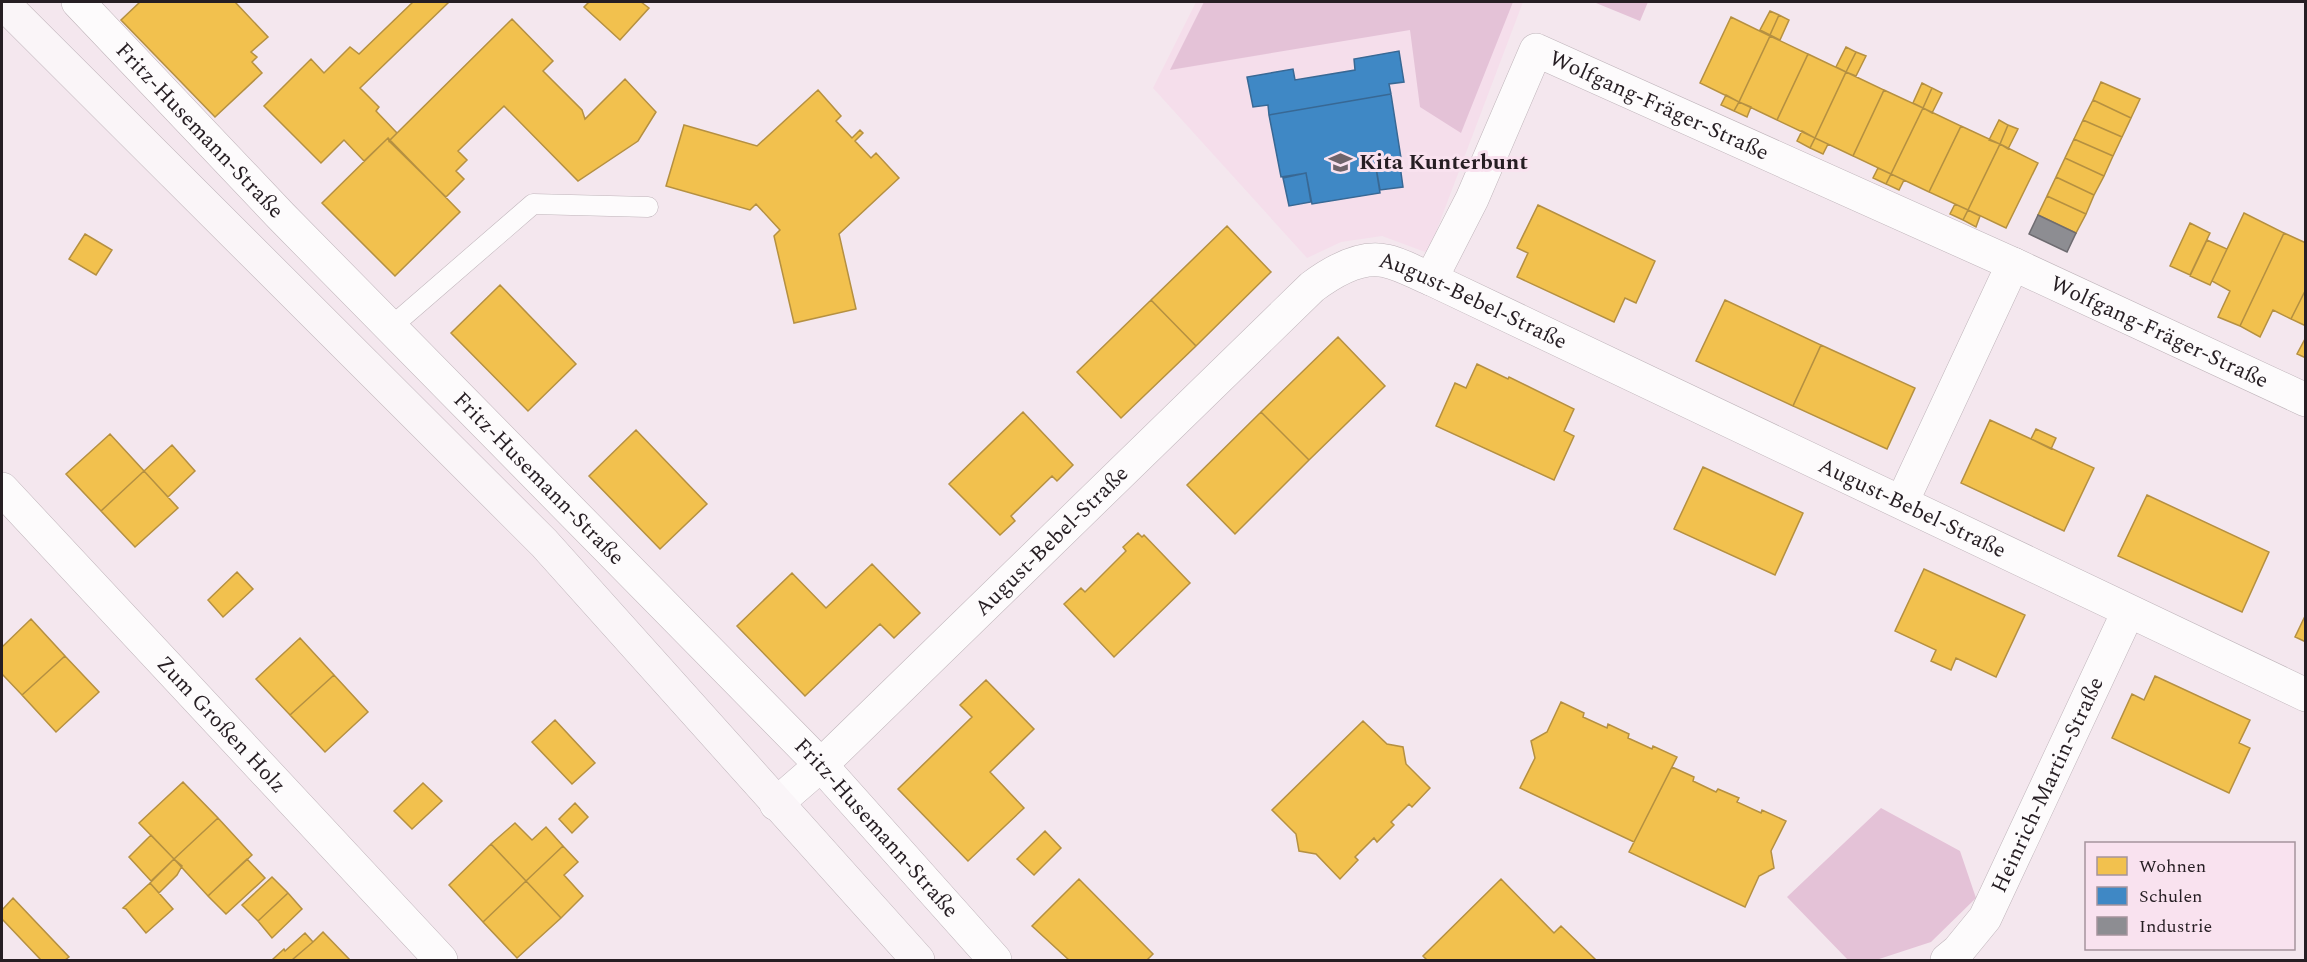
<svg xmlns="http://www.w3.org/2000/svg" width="2307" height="962" font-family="Spectral,serif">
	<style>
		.built { fill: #f5deeb }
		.green { fill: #e4c2d7 }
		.homes { fill: #f2c14e; stroke: #b59041; stroke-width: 1.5 }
		.schools { fill: #3f88c5; stroke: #386894; stroke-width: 1.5 }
		.industry { fill: #8d8d92; stroke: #6e6c71; stroke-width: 1.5 }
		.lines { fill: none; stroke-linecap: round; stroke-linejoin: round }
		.lane-casing { stroke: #bfb4ba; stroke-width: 21 }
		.street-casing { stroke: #bfb4ba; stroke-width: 34 }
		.secondary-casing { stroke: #bfb4ba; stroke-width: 34 }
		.lane { stroke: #fdfbfc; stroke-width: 20 }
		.street { stroke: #fdfbfc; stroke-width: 33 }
		.secondary { stroke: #faf5f8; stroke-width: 33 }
		.labels { text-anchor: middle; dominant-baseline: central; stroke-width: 6; stroke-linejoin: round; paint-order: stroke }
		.street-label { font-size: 22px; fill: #261e23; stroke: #f9e2ef }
		.poi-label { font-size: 22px; font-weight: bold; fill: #261e23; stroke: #f9e2ef; text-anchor: start }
	</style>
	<rect width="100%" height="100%" fill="#f4e7ee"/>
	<!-- built -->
	<path class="built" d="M1196,2h327l-95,251 -46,-17 -41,6 -34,16 -154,-170z"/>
	<!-- green -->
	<path class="green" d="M1204,2h309l-52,131 -41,-26 -10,-77 -240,40z
		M1596,2h52l-8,19 -44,-18z
		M1881,808l79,43 16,47 -45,44 -55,18h-28l-61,-63z"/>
	<!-- homes -->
	<path class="homes" d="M140,2h95l33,35 -17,15 6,5 -5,5 10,11 -47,44 -94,-97z
		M413,2h36l-89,86 19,19 -3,4 21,22 -8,8 -1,-3 -24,23 -20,-21 -23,23 -57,-57 47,-47 13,14 26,-26 9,7z
		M589,2h52l8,6 -29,32 -36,-33z
		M1770,11l9,4 -9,20 -10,-5z
		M1779,15l10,5 -9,20 -10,-5z
		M1731,17l39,19 -31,66 -39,-19z
		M512,19l41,42 -10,10 39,39 3,9 40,-40 31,33 -18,29 -60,40 -74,-75 -46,45 9,9 -11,11 8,8 -18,18 -57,-56z
		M1770,36l38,18 -31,66 -38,-18z
		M1846,47l10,5 -10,20 -10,-5z
		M1856,52l10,4 -10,20 -10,-4z
		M1808,54l38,18 -31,66 -38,-18z
		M1846,72l38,18 -31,66 -38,-18z
		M2101,82l39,17 -9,19 -38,-18z
		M1922,83l10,5 -9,20 -10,-5z
		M1932,88l10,5 -10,20 -9,-5z
		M818,90l23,26 -5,5 16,17 8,-8 3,3 -8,8 16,17 5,-5 23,25 -60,56 17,75 -62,14 -20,-87 6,-6 -24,-26 -6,6 -84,-24 18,-61 73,21z
		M1884,90l39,18 -32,66 -38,-18z
		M1726,95l13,7 -5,9 -13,-6z
		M2093,100l38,18 -9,19 -39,-17z
		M1739,102l12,5 -4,10 -13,-6z
		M1923,108l38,18 -32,66 -38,-18z
		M1999,120l9,5 -8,19 -11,-4z
		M2083,120l39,17 -9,19 -39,-17z
		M2008,125l10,4 -10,20 -8,-5z
		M1961,126l39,18 -32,66 -39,-18z
		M1802,131l13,7 -5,10 -13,-7z
		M388,138l72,74 -65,64 -73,-73z
		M1815,138l13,6 -5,10 -13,-6z
		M2074,139l39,17 -9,20 -39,-18z
		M2000,144l38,19 -32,65 -38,-18z
		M2065,158l39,18 -10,19 -38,-18z
		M1878,168l13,6 -5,10 -13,-6z
		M1891,174l13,6 -5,10 -13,-6z
		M2056,177l38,18 -8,19 -39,-18z
		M2047,196l39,18 -10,19 -38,-18z
		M1955,204l13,6 -5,10 -13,-6z
		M1538,205l117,56 -19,42 -11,-5 -11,24 -97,-45 11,-24 -11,-5z
		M1968,210l12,6 -4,11 -13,-7z
		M2244,213l40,20 -44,93 -22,-9 12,-26 -18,-10z
		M2190,223l20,10 -20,42 -20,-9z
		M1227,226l44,46 -75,74 -45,-46z
		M2284,233l22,10v46l-15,30 -18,-9 -13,27 -20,-11z
		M85,234l27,16 -16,25 -27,-16z
		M2207,240l20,9 -17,36 -20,-9z
		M500,285l76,79 -48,47 -77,-78z
		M2306,289v37l-15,-7z
		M1151,300l45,46 -75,72 -44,-46z
		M1725,300l96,45 -28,61 -97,-45z
		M1338,337l47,49 -76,74 -48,-48z
		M2306,337v21l-9,-4z
		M1821,345l94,43 -28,61 -94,-43z
		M1477,364l31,15 1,-2 65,32 -10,22 10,5 -20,44 -118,-54 19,-43 11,5z
		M1023,412l50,53 -16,16 -5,-5 -41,40 4,5 -15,14 -51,-51z
		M1261,412l48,48 -74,74 -48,-49z
		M1990,420l104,48 -30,63 -103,-48z
		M2036,429l20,9 -5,11 -20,-10z
		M636,430l71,74 -47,45 -71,-73z
		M110,434l34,37 -43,40 -35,-37z
		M172,445l23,26 -27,26 -24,-26z
		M1703,467l100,46 -28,62 -101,-46z
		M144,471l34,37 -43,39 -34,-36z
		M2147,495l122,57 -27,60 -124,-56z
		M1138,533l4,4 2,-2 46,48 -76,74 -50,-53 17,-16 4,4 41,-41 -3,-4z
		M872,564l48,49 -26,25 -14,-14 -75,72 -68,-70 55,-53 34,35z
		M1924,569l101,46 -29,62 -40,-19 -5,12 -20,-9 5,-11 -41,-19z
		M237,572l16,17 -30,28 -15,-17z
		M2306,614v28l-11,-5z
		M31,619l34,37 -43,39 -20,-21v-27z
		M300,638l34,37 -44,40 -34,-36z
		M65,656l34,36 -43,40 -34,-37z
		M334,675l34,37 -43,40 -35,-37z
		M2155,676l95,44 -11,23 11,5 -21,45 -117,-55 20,-44 12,6z
		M986,680l48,49 -44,43 34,36 -56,53 -70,-72 74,-72 -12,-12z
		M1561,702l23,11 -1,4 24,11 1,-4 21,10 -1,4 24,11 1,-3 24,11 -43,85 -114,-54 15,-30 -4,-17 16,-9z
		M555,720l40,43 -23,21 -40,-42z
		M1363,721l24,23 16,3 3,17 24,24 -18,19 -3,-3 -18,18 3,3 -17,17 -3,-4 -19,19 3,3 -18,19 -24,-25 -17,-3 -3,-17 -24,-24z
		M1672,767l22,10 -1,4 23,11 2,-3 21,9 -2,4 24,11 1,-3 24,11 -15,30 3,17 -15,8 -14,31 -116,-55z
		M183,782l35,36 -44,41 -35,-36z
		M423,783l19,18 -30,28 -18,-18z
		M575,803l13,14 -16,16 -13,-14z
		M218,818l34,37 -44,41 -34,-37z
		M515,823l17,17 14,-13 17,19 -37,35 -35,-37z
		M1045,831l16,17 -27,27 -17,-16z
		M151,835l23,24 -23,22 -22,-24z
		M491,844l35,37 -43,41 -34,-37z
		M563,846l15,16 -14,13 19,21 -22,22 -35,-37z
		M174,859l8,7 -5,9 -18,18 -9,-10z
		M247,859l18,19 -39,36 -18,-18z
		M272,877l16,16 -30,28 -16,-16z
		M1079,879l74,75 -6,6h-78l-37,-34z
		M1501,879l53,54 7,-7 35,34h-169l-4,-4z
		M526,881l35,37 -44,40 -34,-36z
		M150,883l23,26 -27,24 -20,-24 -3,-1z
		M288,893l14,16 -30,29 -14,-17z
		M13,898l56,59 -4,3h-24l-39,-41v-9z
		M323,932l27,28h-58l21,-18z
		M305,933l8,9 -21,18h-20l12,-11 1,2z"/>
	<!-- schools -->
	<path class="schools" d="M1399,51l5,31 -15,2 2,10 -122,21 -1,-10 -15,2 -6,-30 46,-8 2,11 60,-10 -1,-11z
		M1391,94l10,64 -26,4 5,31 -68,11 -6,-31 -25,4 -12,-62z
		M1399,158l4,29 -23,3 -5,-28z
		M1306,173l5,29 -22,4 -6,-28z"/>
	<!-- industry -->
	<path class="industry" d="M2038,215l38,18 -9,19 -38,-18z"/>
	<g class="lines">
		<defs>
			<path id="lane" d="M391,327l142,-123 115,3"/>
			<g id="street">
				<path id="s1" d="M78,2l203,214 540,549 174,195"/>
				<path id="s2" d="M1431,279l41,-80 64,-149 477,214"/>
				<path id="s3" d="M2,489l439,471"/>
				<path id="s4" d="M1902,502l111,-238 293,136"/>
				<path id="s5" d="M776,804l45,-39 491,-478c20,-15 48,-32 74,-26 15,3 30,12 45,18l875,416"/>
				<path id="s6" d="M1947,960l11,-9 27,-33 143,-306"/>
			</g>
			<path id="secondary" d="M2,2l542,541 374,417"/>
		</defs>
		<!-- lane casing -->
		<use href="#lane" class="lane-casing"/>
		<!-- street casing -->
		<use href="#street" class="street-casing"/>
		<!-- secondary casing -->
		<use href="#secondary" class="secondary-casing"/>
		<!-- lane -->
		<use href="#lane" class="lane"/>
		<!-- street -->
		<use href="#street" class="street"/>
		<!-- secondary -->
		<use href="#secondary" class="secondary"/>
	</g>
	<!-- icons -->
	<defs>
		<symbol id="school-bare" viewBox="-9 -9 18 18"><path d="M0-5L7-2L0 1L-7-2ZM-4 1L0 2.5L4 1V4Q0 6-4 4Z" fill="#6e646a" stroke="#f9e2ef" stroke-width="2.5" paint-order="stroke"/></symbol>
	</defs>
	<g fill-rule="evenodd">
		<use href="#school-bare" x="1324" y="146" width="33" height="33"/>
	</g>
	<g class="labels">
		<!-- street labels -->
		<g class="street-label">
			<text stroke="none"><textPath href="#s2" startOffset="387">Wolfgang-Fräger-Straße</textPath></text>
			<text stroke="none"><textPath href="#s1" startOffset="177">Fritz-Husemann-Straße</textPath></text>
			<text stroke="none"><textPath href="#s5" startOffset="921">August-Bebel-Straße</textPath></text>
			<text stroke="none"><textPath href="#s4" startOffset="424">Wolfgang-Fräger-Straße</textPath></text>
			<text stroke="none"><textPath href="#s1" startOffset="663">Fritz-Husemann-Straße</textPath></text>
			<text stroke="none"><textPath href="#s5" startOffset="1407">August-Bebel-Straße</textPath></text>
			<text stroke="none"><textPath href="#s5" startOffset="381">August-Bebel-Straße</textPath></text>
			<text stroke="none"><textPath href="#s3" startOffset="322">Zum Großen Holz</textPath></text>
			<text stroke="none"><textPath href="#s6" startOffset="204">Heinrich-Martin-Straße</textPath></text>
			<text stroke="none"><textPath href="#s1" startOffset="1149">Fritz-Husemann-Straße</textPath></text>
		</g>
		<!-- poi labels -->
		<g class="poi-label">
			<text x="1359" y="162">Kita Kunterbunt</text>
		</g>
	</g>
	<!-- border -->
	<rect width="2307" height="962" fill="none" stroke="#261e23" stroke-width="6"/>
	<!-- legend -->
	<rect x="2085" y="842" width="210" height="108" fill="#f9e2ef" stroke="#a5949d" stroke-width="1.5"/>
	<rect x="2097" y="857" width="30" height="18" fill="#f2c14e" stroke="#a5949d" stroke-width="1.5"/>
	<text x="2139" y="872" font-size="18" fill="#261e23">Wohnen</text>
	<rect x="2097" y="887" width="30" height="18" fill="#3f88c5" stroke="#a5949d" stroke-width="1.5"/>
	<text x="2139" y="902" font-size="18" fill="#261e23">Schulen</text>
	<rect x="2097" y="917" width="30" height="18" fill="#8d8d92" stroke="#a5949d" stroke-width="1.5"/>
	<text x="2139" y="932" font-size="18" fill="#261e23">Industrie</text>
</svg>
